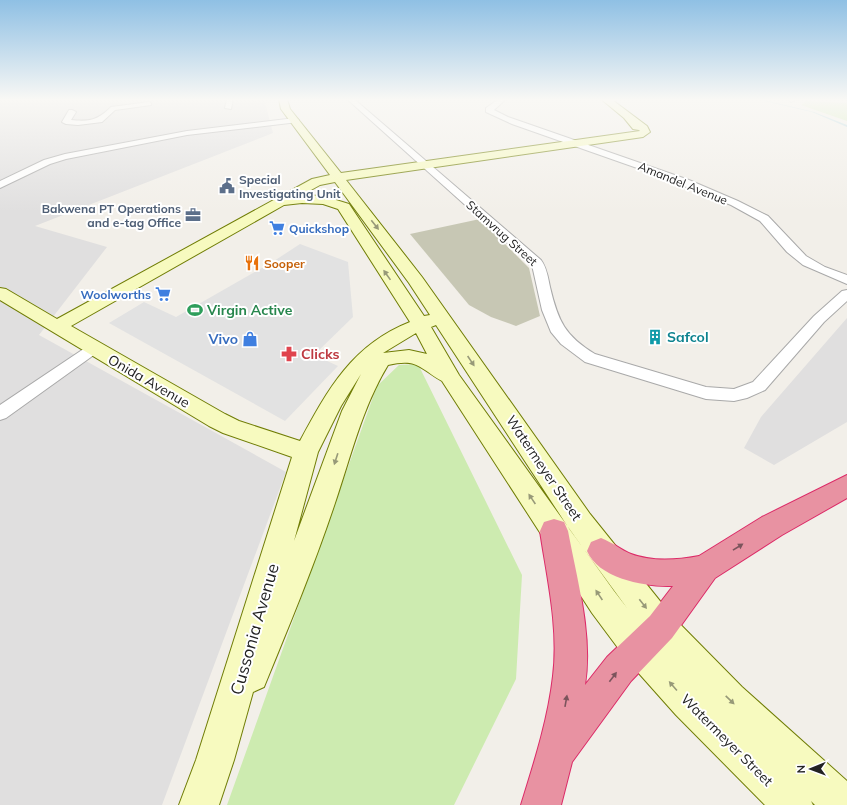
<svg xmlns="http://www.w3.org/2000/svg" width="847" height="805" font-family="Mulish,sans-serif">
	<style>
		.residential { fill: #e0dfdf }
		.construction { fill: #c7c7b4 }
		.grass { fill: #cdebb0 }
		.parking { fill: #e2e2e2 }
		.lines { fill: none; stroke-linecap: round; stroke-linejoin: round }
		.stream { fill: #aad3df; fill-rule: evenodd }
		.street-casing { stroke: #a9a9a9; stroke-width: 2 }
		.secondary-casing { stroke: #707d05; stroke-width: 2 }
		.highway-casing { stroke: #dc2a67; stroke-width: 2 }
		.street { fill: #fff; fill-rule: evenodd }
		.secondary { fill: #f7fabf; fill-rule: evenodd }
		.highway { fill: #e892a2; fill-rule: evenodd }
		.oneway { fill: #979978 }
		.oneway2 { fill: #7b545c }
		.labels { text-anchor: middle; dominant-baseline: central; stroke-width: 4; stroke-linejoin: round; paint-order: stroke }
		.far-service-label { font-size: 12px; font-weight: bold; fill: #4e5e75; stroke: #fff; text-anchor: start }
		.far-street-label { font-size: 12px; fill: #222; stroke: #fff }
		.far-shop-label { font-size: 12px; font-weight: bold; fill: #366cbe; stroke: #fff; text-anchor: start }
		.far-food-label { font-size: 12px; font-weight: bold; fill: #c56008; stroke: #fff; text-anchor: start }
		.leisure-label { font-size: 14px; font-weight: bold; fill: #27864d; stroke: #fff; text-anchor: start }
		.culture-label { font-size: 14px; font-weight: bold; fill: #0d838f; stroke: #fff; text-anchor: start }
		.shop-label { font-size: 14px; font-weight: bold; fill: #366cbe; stroke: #fff; text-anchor: end }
		.health-label { font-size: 14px; font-weight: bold; fill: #be3a42; stroke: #fff; text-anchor: start }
		.street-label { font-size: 14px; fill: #222; stroke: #fff }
		.near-street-label { font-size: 17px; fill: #222; stroke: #fff }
	</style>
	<rect width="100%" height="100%" fill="#f2efe9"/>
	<!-- residential -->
	<path class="residential" d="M0,99h264l9,34 -238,93 72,21 -68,88 247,137 -124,333h-162z
		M847,318v104l-73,43 -30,-17 17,-31z"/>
	<!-- construction -->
	<path class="construction" d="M480,219l49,49 11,48 -24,10 -25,-9 -22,-12 -59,-71z"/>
	<!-- grass -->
	<path class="grass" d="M806,101l41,2v18l-46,-16z
		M418,364l104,211 -6,104 -62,126h-227l150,-419 22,-21z"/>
	<!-- parking -->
	<path class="parking" d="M300,244l48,18 5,55 -39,38 24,11 -53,55 -176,-98 35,-21 32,15 98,-56z"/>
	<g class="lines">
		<!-- stream -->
		<path class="stream" d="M756,99h4l54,13 33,13v2l-35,-15z"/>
		<defs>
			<path id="street" d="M227,99h6l-2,10 -6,-1z
				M347,99h7l187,161c6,8 7,18 9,27 8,34 15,49 45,67l111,33 28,2 19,-7 61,-66 28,-25 5,-1v11l-23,21 -59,68 -18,8 -13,3 -28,-2 -121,-37 -24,-18 -10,-12 -9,-22 -10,-45z
				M499,99h7l-12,11 14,7 181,63 49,21 30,15 38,40 19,11 22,8v9l-44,-19 -16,-13 -27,-31 -29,-16 -74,-30 -145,-51 -26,-12v-4z
				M602,99h16c-3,3 -13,3 -16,0z
				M788,99h9l-6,3z
				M149,102l2,1v2l-36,5 -13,12 -24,3 -12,-1 -4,-2 7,-12h3l4,2 -5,8c19,2 27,0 40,-13z
				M295,118l4,2 -1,2 -111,13 -121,24 -16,5 -50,24v-7l44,-21 21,-6 122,-23z
				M93,344l5,2 3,3 -3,3 -92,66 -6,2v-15l88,-59z"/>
			<path id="secondary" d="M279,99h8l3,10 51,64 299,-42 -1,-1 -6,-1 -9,-11 -23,-19h10l36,27 3,6 -7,5 -297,43 76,97 168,237 82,102 70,71 105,94v24h-32l-4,-4 2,4h-48l-89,-90 -49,-55 -35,-47 -150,-232c-23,-13 -24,-23 -54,-16 -26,43 -37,91 -53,138 -21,63 -46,123 -71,184l-11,5 -19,68 -15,45h-40l17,-45 96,-303 -69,-24 -14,-7 -209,-126v-12l6,1 51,30 255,-140 18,-4 -49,-66zM335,182l74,101 21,32 -6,1 -75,-112 -26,-8 -21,-1 18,-10zM302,203l21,1 15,5 72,113c-58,23 -82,67 -110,119l-61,-20 -14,-7 -154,-88 213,-121zM436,325l134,205 57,78 -13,-17 -155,-216 -28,-48zM416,333l11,21 -18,-4 -26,3zM361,374l-19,37 -48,130 24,-89 23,-46z"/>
			<path id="highway" d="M847,475v23l-65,37 -67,43 -43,60 -41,43 -59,81 -11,43h-40c13,-42 27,-85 32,-129 6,-48 -6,-98 -13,-145l4,-9 10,-3 10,3 4,9c9,48 25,105 17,154l22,-28 43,-41 23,-30c-28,1 -74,-7 -86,-35l4,-9 10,-4c11,4 20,12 30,16 21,8 47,6 68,2l63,-39z"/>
		</defs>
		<!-- street casing -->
		<use href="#street" class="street-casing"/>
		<!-- secondary casing -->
		<use href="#secondary" class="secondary-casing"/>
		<!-- highway casing -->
		<use href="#highway" class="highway-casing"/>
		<!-- street -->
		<use href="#street" class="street"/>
		<!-- secondary -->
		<use href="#secondary" class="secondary"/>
		<!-- highway -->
		<use href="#highway" class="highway"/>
	</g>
	<!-- one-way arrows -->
	<defs><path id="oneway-solid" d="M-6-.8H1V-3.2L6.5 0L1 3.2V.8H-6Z"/></defs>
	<g class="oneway">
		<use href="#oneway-solid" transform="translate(375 225) rotate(52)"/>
		<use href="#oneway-solid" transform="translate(387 275) rotate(-125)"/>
		<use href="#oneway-solid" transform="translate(471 361) rotate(56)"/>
		<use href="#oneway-solid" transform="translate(336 459) rotate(108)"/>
		<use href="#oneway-solid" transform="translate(532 499) rotate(-124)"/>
		<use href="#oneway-solid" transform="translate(599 595) rotate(-124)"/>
		<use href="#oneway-solid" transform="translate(643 604) rotate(52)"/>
		<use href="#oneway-solid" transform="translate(673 686) rotate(-131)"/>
		<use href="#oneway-solid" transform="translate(730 700) rotate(44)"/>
	</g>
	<g class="oneway2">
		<use href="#oneway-solid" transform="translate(738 547) rotate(-32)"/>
		<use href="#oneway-solid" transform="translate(613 677) rotate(-53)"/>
		<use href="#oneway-solid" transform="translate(566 701) rotate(-80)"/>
	</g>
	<!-- sky -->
	<linearGradient id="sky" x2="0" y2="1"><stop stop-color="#8fc0e4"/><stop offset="0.47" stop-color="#f9f8f5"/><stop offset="1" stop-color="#f9f8f5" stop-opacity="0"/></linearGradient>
	<rect width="847" height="212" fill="url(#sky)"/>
	<!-- icons -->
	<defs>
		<symbol id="civic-bare" viewBox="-9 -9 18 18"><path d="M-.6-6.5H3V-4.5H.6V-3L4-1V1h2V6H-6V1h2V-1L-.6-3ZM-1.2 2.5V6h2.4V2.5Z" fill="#5c6f8a" stroke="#fff" stroke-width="2.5" paint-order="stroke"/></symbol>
		<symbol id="office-bare" viewBox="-9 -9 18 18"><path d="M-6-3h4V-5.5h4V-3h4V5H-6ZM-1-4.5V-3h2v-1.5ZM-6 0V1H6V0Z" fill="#5c6f8a" stroke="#fff" stroke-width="2.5" paint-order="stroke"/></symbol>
		<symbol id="supermarket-bare" viewBox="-9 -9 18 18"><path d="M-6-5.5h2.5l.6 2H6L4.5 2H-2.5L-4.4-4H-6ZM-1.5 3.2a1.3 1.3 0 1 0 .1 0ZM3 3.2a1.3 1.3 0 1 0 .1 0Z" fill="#3f7fe0" stroke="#fff" stroke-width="2.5" paint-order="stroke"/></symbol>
		<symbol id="restaurant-bare" viewBox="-9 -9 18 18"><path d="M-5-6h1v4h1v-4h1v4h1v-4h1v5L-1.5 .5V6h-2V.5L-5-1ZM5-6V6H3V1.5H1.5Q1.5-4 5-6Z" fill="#e8710a" stroke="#fff" stroke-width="2.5" paint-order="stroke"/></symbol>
		<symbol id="stadium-bare" viewBox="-9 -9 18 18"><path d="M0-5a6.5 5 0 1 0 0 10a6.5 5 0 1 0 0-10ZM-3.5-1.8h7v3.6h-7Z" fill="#2e9e5b" stroke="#fff" stroke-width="2.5" paint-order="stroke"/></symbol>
		<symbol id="building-bare" viewBox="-9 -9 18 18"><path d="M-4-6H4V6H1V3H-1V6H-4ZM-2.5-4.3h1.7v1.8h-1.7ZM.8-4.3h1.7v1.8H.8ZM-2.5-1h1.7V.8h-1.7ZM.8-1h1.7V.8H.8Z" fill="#0f9aa8" stroke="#fff" stroke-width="2.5" paint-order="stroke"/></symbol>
		<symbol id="shop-bare" viewBox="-9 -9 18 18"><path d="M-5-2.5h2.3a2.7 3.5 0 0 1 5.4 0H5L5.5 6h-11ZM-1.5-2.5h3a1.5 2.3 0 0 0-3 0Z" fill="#3f7fe0" stroke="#fff" stroke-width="2.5" paint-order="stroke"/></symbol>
		<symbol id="pharmacy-bare" viewBox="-9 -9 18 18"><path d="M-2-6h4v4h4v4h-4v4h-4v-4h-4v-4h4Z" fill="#e0444e" stroke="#fff" stroke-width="2.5" paint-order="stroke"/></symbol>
	</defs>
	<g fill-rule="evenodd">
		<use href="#civic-bare" x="216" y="175" width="22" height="22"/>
		<use href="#office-bare" x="182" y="204" width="22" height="22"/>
		<use href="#supermarket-bare" x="266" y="217" width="22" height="22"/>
		<use href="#restaurant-bare" x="241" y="252" width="22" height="22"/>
		<use href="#supermarket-bare" x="152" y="283" width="22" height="22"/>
		<use href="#stadium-bare" x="184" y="299" width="22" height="22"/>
		<use href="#building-bare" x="644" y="326" width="22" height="22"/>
		<use href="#shop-bare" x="239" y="328" width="22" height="22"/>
		<use href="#pharmacy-bare" x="278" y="343" width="22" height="22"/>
	</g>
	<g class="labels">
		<!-- far-service labels -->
		<g class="far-service-label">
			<text x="239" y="179">Special<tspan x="239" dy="14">Investigating Unit</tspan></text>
			<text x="181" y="208" text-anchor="end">Bakwena PT Operations<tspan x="181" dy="14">and e-tag Office</tspan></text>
		</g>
		<!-- far-street labels -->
		<g class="far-street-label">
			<text transform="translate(683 183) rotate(22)">Amandel Avenue</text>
			<text transform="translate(502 233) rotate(42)">Stamvrug Street</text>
		</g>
		<!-- far-shop labels -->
		<g class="far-shop-label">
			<text x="289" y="228">Quickshop</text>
			<text x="151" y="294" text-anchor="end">Woolworths</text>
		</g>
		<!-- far-food labels -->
		<g class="far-food-label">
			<text x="264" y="263">Sooper</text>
		</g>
		<!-- leisure labels -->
		<g class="leisure-label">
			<text x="207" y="310">Virgin Active</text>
		</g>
		<!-- culture labels -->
		<g class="culture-label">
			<text x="667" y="337">Safcol</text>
		</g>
		<!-- shop labels -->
		<g class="shop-label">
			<text x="238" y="339">Vivo</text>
		</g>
		<!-- health labels -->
		<g class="health-label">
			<text x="301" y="354">Clicks</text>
		</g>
		<!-- street labels -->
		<g class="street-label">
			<text transform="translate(149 381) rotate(30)">Onida Avenue</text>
			<text transform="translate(544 468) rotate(56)">Watermeyer Street</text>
			<text transform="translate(727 740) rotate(45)">Watermeyer Street</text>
		</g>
		<!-- near-street labels -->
		<g class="near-street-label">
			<text transform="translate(254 629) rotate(-74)">Cussonia Avenue</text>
		</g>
	</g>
	<!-- north arrow -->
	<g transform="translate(811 769) rotate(269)" stroke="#ffffff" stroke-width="3" paint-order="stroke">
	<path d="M0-3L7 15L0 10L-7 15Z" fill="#222222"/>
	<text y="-6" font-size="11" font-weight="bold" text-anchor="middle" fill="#222222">N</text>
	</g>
</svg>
